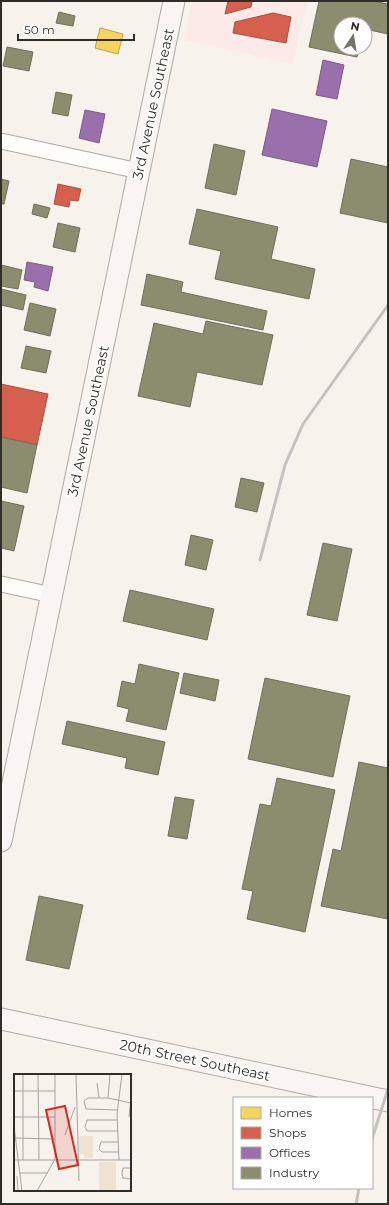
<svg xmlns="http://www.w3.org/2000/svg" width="389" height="1205" font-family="Montserrat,sans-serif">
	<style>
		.commercial { fill: #fbeae8 }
		.homes { fill: #f6d55c; stroke: #bba34d }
		.shops { fill: #d6604d; stroke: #a45142 }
		.offices { fill: #9970ab; stroke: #7a5c84 }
		.industry { fill: #8c8c6e; stroke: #707059 }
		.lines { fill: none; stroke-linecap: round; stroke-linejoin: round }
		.street-casing { stroke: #aeaaa6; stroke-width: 17 }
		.secondary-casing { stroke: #aeaaa6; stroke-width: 23 }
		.street { stroke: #fefdfc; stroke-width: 15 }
		.secondary { stroke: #faf5f4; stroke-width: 21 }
		.rail { stroke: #c5c3c2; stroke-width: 3 }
		.labels { text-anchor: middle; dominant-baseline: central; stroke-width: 4; stroke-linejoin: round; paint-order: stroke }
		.street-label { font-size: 14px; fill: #302d29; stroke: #fff }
		.inset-road { fill: none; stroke: #a7a39e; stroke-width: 1 }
		.view { fill: #d62828; fill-opacity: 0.15; stroke: #d62828; stroke-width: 2 }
		.inset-edge { fill: none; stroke: #302d29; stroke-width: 2 }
	</style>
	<rect width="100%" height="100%" fill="#f7f2ec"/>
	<!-- commercial -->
	<path class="commercial" d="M192,1h115l-14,63 -109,-24z"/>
	<!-- homes -->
	<path class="homes" d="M100,28l23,6 -5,20 -23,-6z"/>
	<!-- shops -->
	<path class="shops" d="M228,1h24l-1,6 -26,7z
		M273,13l18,4 -5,26 -53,-10 2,-11z
		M58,184l23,5 -3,12 -8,-1 -1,7 -15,-3z
		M1,384l47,10 -11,51 -36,-8z"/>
	<!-- offices -->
	<path class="offices" d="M323,60l21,5 -7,34 -21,-4z
		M272,109l55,12 -10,46 -55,-12z
		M85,110l20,4 -6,29 -20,-5z
		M27,262l26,5 -5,24 -14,-4 1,-5 -11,-2z"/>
	<!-- industry -->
	<path class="industry" d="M319,1h54l15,3v30l-23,-5v-5h-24v24h18l-2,9 -48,-10z
		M59,12l16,4 -2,10 -17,-3z
		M7,47l26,5 -4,19 -26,-5z
		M56,92l16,3 -4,21 -16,-3z
		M214,144l31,7 -9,44 -31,-7z
		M351,159l37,8v56l-48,-10z
		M1,179l8,2 -5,23h-3z
		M34,204l16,4 -3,10 -15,-4z
		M197,209l81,18 -7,32 44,10 -6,30 -94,-20 6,-28 -32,-7z
		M58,223l22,5 -5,24 -22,-5z
		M1,265l21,5 -4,19 -17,-3z
		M147,274l36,8 -2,10 86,19 -4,19 -122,-25z
		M1,289l25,6 -3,15 -22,-5z
		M30,303l26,6 -6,27 -26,-6z
		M206,321l67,14 -11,50 -65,-13 -7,35 -52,-11 16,-73 49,11z
		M26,346l25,5 -5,22 -25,-5z
		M1,437l36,8 -10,48 -26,-6z
		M241,478l23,5 -7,29 -22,-5z
		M1,501l23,5 -10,45 -13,-3z
		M191,535l22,5 -7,30 -21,-5z
		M323,543l29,6 -15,72 -30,-6z
		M130,590l84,19 -7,31 -84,-19z
		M139,664l40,9 -13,57 -40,-9 3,-12 -12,-3 5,-25 13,3z
		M184,673l35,7 -4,21 -35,-8z
		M265,678l85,18 -17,81 -85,-18z
		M67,721l98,21 -7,33 -33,-7 2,-10 -65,-14z
		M359,762l29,6v151l-67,-13 12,-57 8,2z
		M277,778l58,12 -30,142 -58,-13 6,-28 -11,-2 18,-85 11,2z
		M175,797l19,3 -7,39 -19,-3z
		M39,896l44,9 -14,64 -43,-9z"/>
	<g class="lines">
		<defs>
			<path id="street" d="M1,141l138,30
				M1,584l51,11"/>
			<path id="secondary" d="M1,841l173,-840
				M1,1019l387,82"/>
		</defs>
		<!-- street casing -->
		<use href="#street" class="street-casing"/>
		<!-- secondary casing -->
		<use href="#secondary" class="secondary-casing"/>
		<!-- street -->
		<use href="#street" class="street"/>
		<!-- secondary -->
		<use href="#secondary" class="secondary"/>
		<!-- rail -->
		<path class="rail" d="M260,560l25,-95 18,-41 85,-119
			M372,1139l16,-50
			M356,1204l3,-16"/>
	</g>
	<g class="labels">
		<!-- street labels -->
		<g class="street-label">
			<text transform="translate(153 104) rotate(-78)">3rd Avenue Southeast</text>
			<text transform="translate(88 421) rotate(-78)">3rd Avenue Southeast</text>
			<text transform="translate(195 1060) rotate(12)">20th Street Southeast</text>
		</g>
	</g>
	<!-- overview -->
	<g transform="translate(14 1074)">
		<rect width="117" height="117" fill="#f7f2ec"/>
		<path d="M65,62h14v22h-9v-4h-5zM85,88h17v29l-17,-1z" fill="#eee2d2"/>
		<path class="inset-road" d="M9,0v86M24,0l1,86M62,0l3,107M83,9l2,15M0,17h41M94,24l2,-24M104,36l-32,-1 -2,-8 4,-3h20l23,5M0,43h41M115,43l2,-20M103,46h-30l-2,7 2,4h31M0,52l8,65M51,61l10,-28M2,64l39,1M104,68h-17l-2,7 3,3h17M0,86h117M105,86l-2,-46 5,-40M117,94h-8l-1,5 1,5 8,1M5,99h29M3,102l1,15M23,117l18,-32v-85"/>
		<path class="view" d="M51,32l13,59 -19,4 -13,-59z"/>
		<rect width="117" height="117" class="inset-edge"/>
	</g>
	<!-- border -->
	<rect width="389" height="1205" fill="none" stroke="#302d29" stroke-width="4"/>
	<!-- legend -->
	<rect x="233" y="1097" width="140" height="92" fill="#ffffff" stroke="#acaba9"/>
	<rect x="241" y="1107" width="20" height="12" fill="#f6d55c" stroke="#acaba9"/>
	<text x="269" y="1117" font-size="12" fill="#302d29">Homes</text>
	<rect x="241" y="1127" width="20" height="12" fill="#d6604d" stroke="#acaba9"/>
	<text x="269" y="1137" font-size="12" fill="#302d29">Shops</text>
	<rect x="241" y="1147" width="20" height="12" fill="#9970ab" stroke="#acaba9"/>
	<text x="269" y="1157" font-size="12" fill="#302d29">Offices</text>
	<rect x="241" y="1167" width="20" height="12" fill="#8c8c6e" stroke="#acaba9"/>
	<text x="269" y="1177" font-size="12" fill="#302d29">Industry</text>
	<!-- north arrow -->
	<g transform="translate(353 36) rotate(12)"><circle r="19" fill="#ffffff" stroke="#acaba9"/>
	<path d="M0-3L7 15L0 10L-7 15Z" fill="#76726d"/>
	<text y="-6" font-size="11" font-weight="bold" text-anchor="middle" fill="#302d29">N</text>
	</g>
	<!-- scale -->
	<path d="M18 34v6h116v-6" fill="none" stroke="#302d29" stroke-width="2"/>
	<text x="24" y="34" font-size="12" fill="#302d29" stroke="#ffffff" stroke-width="3" paint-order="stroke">50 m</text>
</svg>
